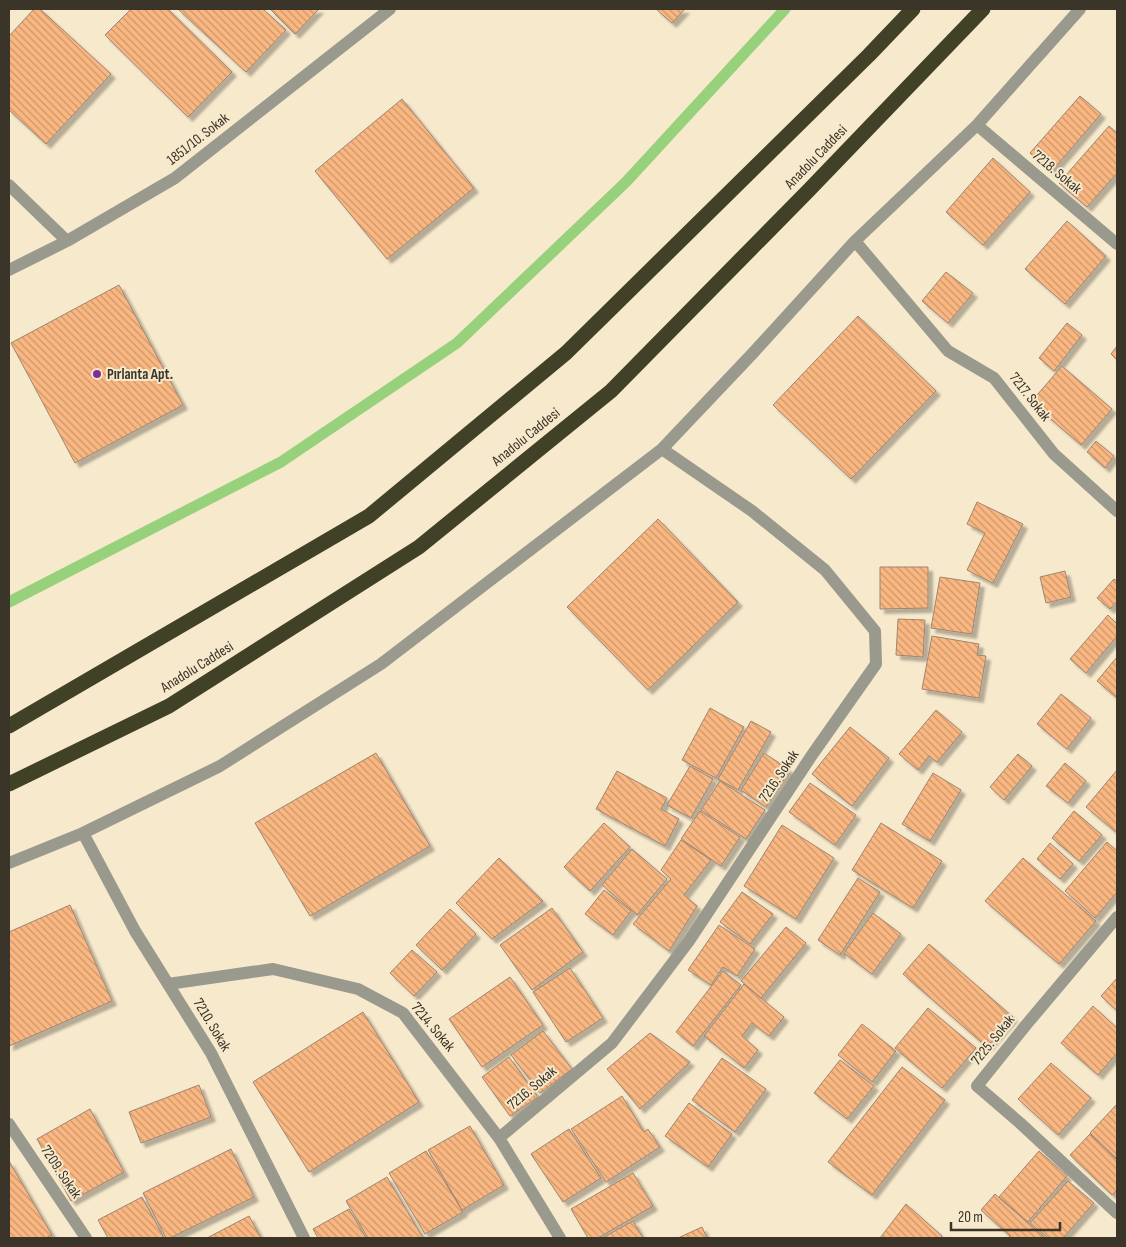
<svg xmlns="http://www.w3.org/2000/svg" width="1126" height="1247" font-family="'Sofia Sans Condensed',sans-serif">
	<style>
		.lines { fill: none; stroke-linecap: round; stroke-linejoin: round }
		.stream { stroke: #98d17b; stroke-width: 11 }
		.building { fill: url(#building-back-hatch); stroke: #9d8572; filter: url(#shadow) }
		.minor { stroke: #99998d; stroke-width: 12 }
		.highway { stroke: #404127; stroke-width: 15 }
		.poi-dot { fill: #822c9a; stroke: #f7e9cc; stroke-width: 2 }
		.labels { text-anchor: middle; dominant-baseline: central; stroke-width: 4; stroke-linejoin: round; paint-order: stroke }
		.street-label { font-size: 15px; fill: #3a3429; stroke: #f7e9cc }
		.poi-label { font-size: 15px; font-weight: bold; fill: #3a3429; stroke: #f7e9cc; text-anchor: start }
	</style>
	<defs>
		<pattern id="building-back-hatch" width="6" height="6" patternUnits="userSpaceOnUse" patternTransform="scale(1.25)"><rect width="6" height="6" fill="#fab781"/><path d="M-1 5l2 2M0 0l6 6M5-1l2 2" fill="none" stroke="#cb966a"/></pattern>
		<filter id="shadow"><feDropShadow dx="4.5" dy="4.5" stdDeviation="1" flood-color="#0004"/></filter>
	</defs>
	<rect width="100%" height="100%" fill="#f7e9cc"/>
	<g class="lines">
		<!-- stream -->
		<path class="stream" d="M9,602l272,-140 176,-119 169,-161 159,-173"/>
	</g>
	<!-- building -->
	<path class="building" d="M34,9h6l71,65 -65,70 -37,-34v-74z
		M131,9h37l64,63 -44,45 -83,-82z
		M178,9h85l23,21 -40,42z
		M270,9h49l-24,25z
		M656,9h29l-13,14z
		M1080,96l21,18 -50,58 -21,-19z
		M402,99l72,89 -87,71 -72,-88z
		M1109,126l8,7v40l-30,34 -28,-24z
		M993,158l37,34 -47,53 -37,-33z
		M1067,221l39,35 -41,48 -40,-35z
		M946,272l27,21 -25,30 -26,-22z
		M119,285l64,120 -108,58 -64,-120z
		M858,316l78,75 -85,88 -78,-74z
		M1067,323l15,12 -28,36 -15,-13z
		M1117,346v14l-6,-6z
		M1062,366l50,43 -31,36 -50,-43z
		M1096,441l18,15 -9,12 -18,-16z
		M977,502l46,22 -30,59 -26,-13 18,-37 -18,-9z
		M658,519l80,83 -90,88 -81,-83z
		M880,567h48v41l-48,1z
		M1065,571l6,26 -25,6 -6,-26z
		M940,577l40,6 -8,51 -41,-6z
		M1114,579l3,2v20l-7,8 -13,-11z
		M1108,615l9,9v12l-31,37 -16,-14z
		M898,619l27,1 -2,37 -27,-2z
		M932,636l47,8 -2,11 9,1 -7,42 -57,-9z
		M1117,657v41l-20,-17z
		M1061,694l30,24 -24,31 -30,-25z
		M710,708l34,19 -28,51 -34,-18z
		M936,710l26,22 -25,30 -8,-6 -11,14 -19,-16z
		M751,721l20,11 -33,58 -20,-11z
		M850,727l39,31 -37,48 -40,-32z
		M376,753l54,93 -120,70 -55,-93z
		M764,753l26,17 -24,37 -25,-17z
		M1018,754l14,12 -28,34 -14,-13z
		M1065,763l21,18 -18,22 -22,-17z
		M690,766l23,13 -22,39 -24,-13z
		M1117,770v63l-31,-26z
		M617,771l50,27 -6,11 18,10 -14,27 -69,-37z
		M933,773l28,17 -31,51 -28,-17z
		M720,781l45,29 -19,29 -45,-29z
		M810,783l46,32 -21,30 -46,-33z
		M700,811l40,26 -19,29 -40,-27z
		M1074,811l28,24 -23,26 -27,-23z
		M604,823l26,24 -40,44 -26,-24z
		M881,823l61,38 -29,47 -61,-38z
		M782,825l52,33 -38,61 -52,-33z
		M681,840l30,20 -27,35 13,11 -28,45 -36,-27 38,-45 -10,-9z
		M1107,842l10,9v41l-22,26 -30,-27z
		M1050,843l23,21 -13,15 -23,-20z
		M632,849l35,30 -30,36 -35,-30z
		M499,858l44,43 -51,38 -36,-36z
		M1023,858l73,63 -37,43 -74,-63z
		M858,878l22,14 -40,63 -22,-15z
		M604,890l27,21 -18,24 -28,-21z
		M742,892l31,22 -23,30 -30,-22z
		M70,905l42,96 -103,45v-114z
		M552,908l31,44 -51,38 -32,-45z
		M450,909l26,25 -34,36 -26,-25z
		M873,913l28,21 -29,40 -28,-21z
		M719,925l36,24 -18,27 -14,-9 -12,18 -23,-15z
		M786,927l20,16 -45,55 -20,-17z
		M929,944l84,73 -26,30 -84,-73z
		M412,950l25,22 -23,24 -24,-23z
		M570,968l33,50 -37,24 -33,-50z
		M723,971l18,14 -48,61 -17,-14z
		M510,977l33,48 -61,42 -33,-48z
		M1117,978v33l-16,-15z
		M744,984l40,33 -15,19 -17,-13 -10,13 16,14 -14,18 -40,-32z
		M1093,1006l24,22v25l-19,22 -37,-32z
		M928,1008l48,40 -34,40 -47,-40z
		M363,1012l56,90 -110,70 -56,-90z
		M862,1024l34,27 -24,31 -34,-27z
		M543,1031l29,38 -32,24 -29,-38z
		M650,1033l40,29 -50,47 -33,-40z
		M509,1057l29,40 -28,19 -28,-39z
		M722,1058l44,31 -31,43 -43,-32z
		M840,1060l34,26 -27,33 -33,-26z
		M1051,1063l40,35 -33,37 -40,-36z
		M902,1067l43,33 -73,95 -44,-33z
		M199,1085l12,32 -70,26 -12,-31z
		M622,1096l22,36 4,-3 12,18 -54,35 -35,-53z
		M689,1103l43,31 -24,33 -43,-31z
		M1117,1104v55l-27,-26z
		M90,1109l34,63 -53,29 -34,-62z
		M470,1126l34,59 -42,25 -34,-60z
		M569,1129l32,49 -38,24 -32,-48z
		M1090,1134l27,26v30l-5,5 -42,-40z
		M231,1149l23,48 -84,41h-4l-23,-45z
		M426,1151l37,61 -38,22 -36,-61z
		M1039,1151l28,25 -39,46 -29,-25z
		M9,1161l43,74 -6,3h-37z
		M633,1173l20,33 -55,32h-10l-17,-29z
		M387,1177l36,61h-55l-22,-37z
		M1068,1181l26,22 -31,35h-15l-18,-15z
		M995,1194l50,44h-37l2,-2 -29,-26z
		M142,1197l22,41h-56l-10,-18z
		M906,1204l36,32 -2,2h-60z
		M349,1209l17,29h-48l-5,-9z
		M249,1216l12,22h-54z
		M633,1221l10,17h-41z
		M702,1227l5,11h-29z"/>
	<g class="lines">
		<!-- minor -->
		<path class="minor" d="M977,125l140,119
			M9,185l58,56
			M855,241l93,110 46,27 60,76 63,57
			M9,270l58,-29 108,-63 215,-169
			M83,833l52,98 76,122 93,185
			M9,863l74,-30 137,-67 161,-102 281,-215 91,-96 102,-112 122,-116 103,-116
			M1117,917l-91,108 -49,61 43,37 97,90
			M168,984l105,-15 85,20 45,24 96,125 61,100
			M9,1124l77,114
			M499,1138l113,-95 77,-102 123,-186 64,-91 -1,-33 -50,-61 -73,-59 -90,-62"/>
		<!-- highway -->
		<path class="highway" d="M9,726l360,-210 197,-163 303,-298 44,-46
			M9,784l160,-78 250,-159 192,-156 198,-201 174,-181"/>
	</g>
	<!-- markers -->
	<circle class="poi-dot" cx="97" cy="374" r="5"/>
	<g class="labels">
		<!-- street labels -->
		<g class="street-label">
			<text transform="translate(198 139) rotate(-38)">1851/10. Sokak</text>
			<text transform="translate(816 157) rotate(-46)">Anadolu Caddesi</text>
			<text transform="translate(1057 172) rotate(40)">7218. Sokak</text>
			<text transform="translate(1030 397) rotate(52)">7217. Sokak</text>
			<text transform="translate(526 437) rotate(-39)">Anadolu Caddesi</text>
			<text transform="translate(197 667) rotate(-32)">Anadolu Caddesi</text>
			<text transform="translate(779 776) rotate(-56)">7216. Sokak</text>
			<text transform="translate(212 1025) rotate(59)">7210. Sokak</text>
			<text transform="translate(433 1027) rotate(50)">7214. Sokak</text>
			<text transform="translate(993 1040) rotate(-51)">7225. Sokak</text>
			<text transform="translate(532 1088) rotate(-40)">7216. Sokak</text>
			<text transform="translate(61 1172) rotate(56)">7209. Sokak</text>
		</g>
		<!-- poi labels -->
		<g class="poi-label">
			<text x="107" y="374">Pırlanta Apt.</text>
		</g>
	</g>
	<!-- border -->
	<rect width="1126" height="1247" fill="none" stroke="#3a3429" stroke-width="20"/>
	<!-- scale -->
	<path d="M951 1222v8h109v-8" fill="none" stroke="#3a3429" stroke-width="2.5"/>
	<text x="958" y="1222" font-size="15" fill="#3a3429" stroke="#f7e9cc" stroke-width="4" paint-order="stroke">20 m</text>
</svg>
